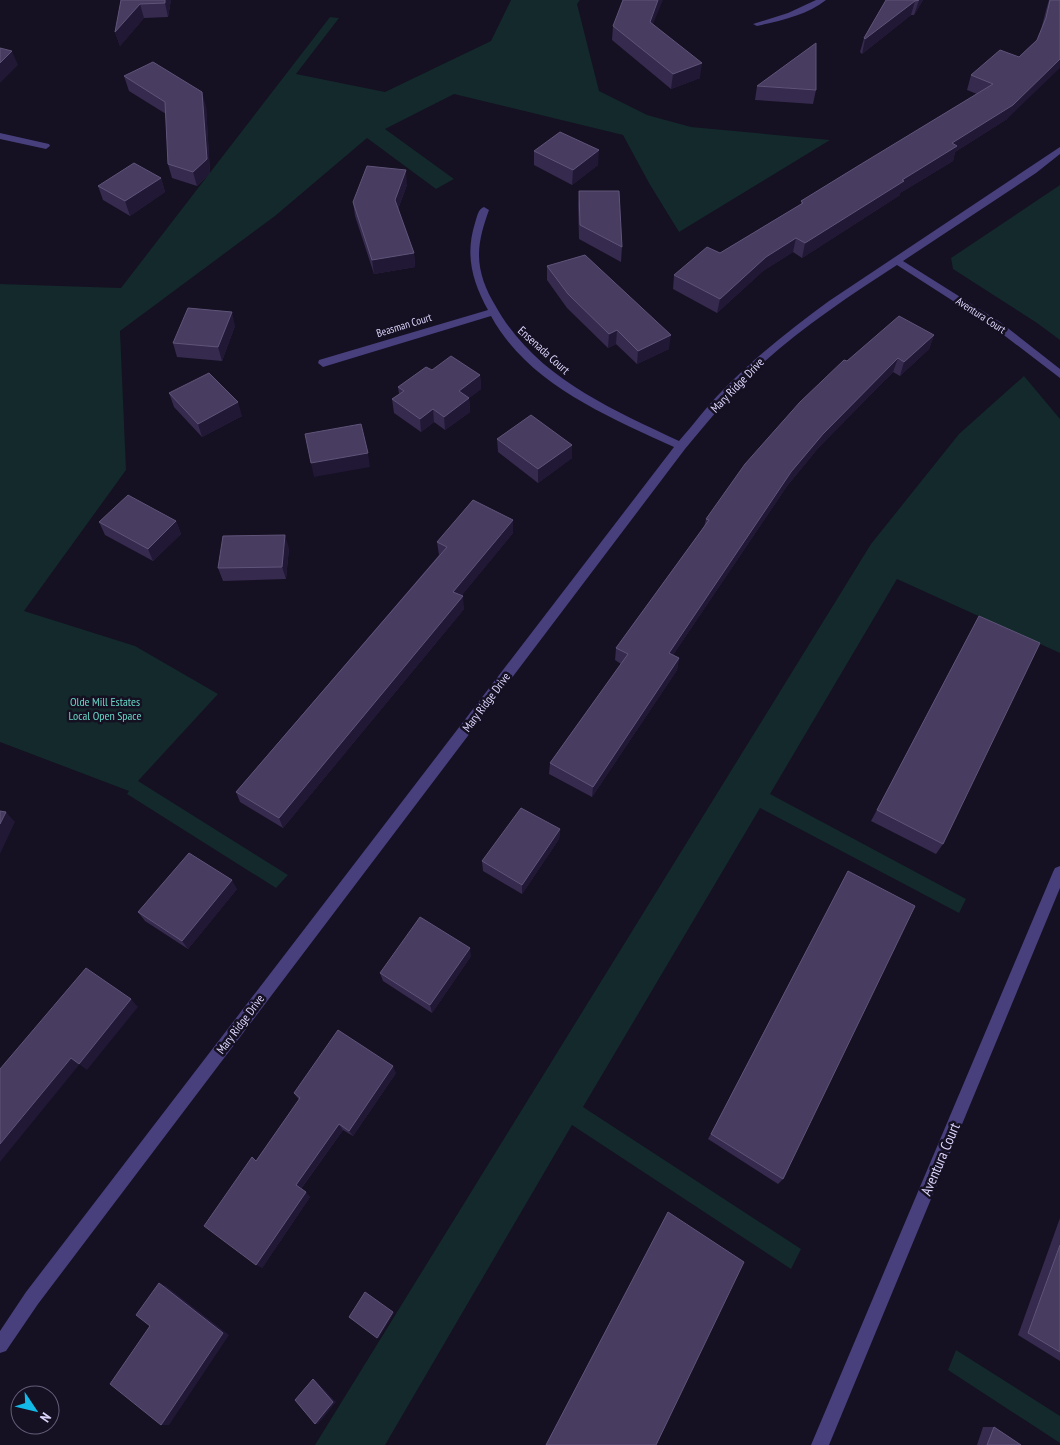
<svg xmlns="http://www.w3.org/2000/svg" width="1060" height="1445" font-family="'PT Sans Narrow',sans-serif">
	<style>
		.green { fill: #13292b }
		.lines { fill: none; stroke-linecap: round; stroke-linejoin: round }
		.street { fill: #483f7d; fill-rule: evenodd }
		.wall { fill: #362a4e }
		.shaded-wall { fill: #211835 }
		.building { fill: #483c61; stroke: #5f5479 }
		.labels { text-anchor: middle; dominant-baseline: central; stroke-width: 5; stroke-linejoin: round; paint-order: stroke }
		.far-street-label { font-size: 11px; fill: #ddd4fb; stroke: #151022 }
		.street-label { font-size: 12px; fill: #ddd4fb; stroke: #151022 }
		.park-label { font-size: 12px; fill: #67d5c6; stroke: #151022 }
		.near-street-label { font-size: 15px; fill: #ddd4fb; stroke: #151022 }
	</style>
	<rect width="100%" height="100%" fill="#151022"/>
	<!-- green -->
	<path class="green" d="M511,0h69l-3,4 22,87 48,24 44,12 139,13 -151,92 -30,-49 -26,-48 -169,-41 -69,35 69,50 -18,10 -69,-51 -92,78 -155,115 6,139 -102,141 111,35 83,48 -80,87 150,94 -12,13 -149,-94 2,-3 -129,-49v-458l121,4 209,-271 9,1 -43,56 89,18 106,-51z
		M1060,185v155l-23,-17 -84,-54 -2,-11z
		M1024,376l36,43v234l-163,-74 -127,215 196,105 -7,14 -199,-105 -177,299 218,142 -10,20 -219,-144 -187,320h-70l556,-901 88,-110z
		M956,1350l104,66v27l-112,-73z"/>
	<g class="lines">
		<!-- street -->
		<path class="street" d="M816,0h10c-18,15 -47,21 -69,26l-4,-2 35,-11z
			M0,133l49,11 1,2 -4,3 -46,-10z
			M1060,147v7l-24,19 -133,88 97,61 60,47v9l-68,-52 -95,-61c-46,30 -92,60 -133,97 -29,26 -54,57 -79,87l-647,855 -32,47 -6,2v-22l26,-39 648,-845c-67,-31 -146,-63 -183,-131l-168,51 -5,-4 1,-3 169,-50c-16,-29 -23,-55 -13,-87 2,-6 3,-14 9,-16l5,3c-5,14 -10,29 -10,45 0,18 7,35 16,50 39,71 114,103 184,136 15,-17 28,-35 43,-50 33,-34 69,-62 107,-90z
			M1060,866v22l-231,557h-18l242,-573 2,-4z"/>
	</g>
	<!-- wall -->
	<path class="wall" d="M121,0h50l-3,17 -24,1 -24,28 -5,-14z
		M886,0h37l-9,15h-3l-49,39 -2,-2 4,-14z
		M1049,0h11l-53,119 -52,33 -2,9 -53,32v2l-98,63 -9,-6 -30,19 -46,42 -44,-24 1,-14 46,-22 81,-49v-3l176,-107 -10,-4 4,-15 48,-18 18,-17 4,-10 5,-20z
		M653,24l47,54 -29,11 -59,-49 1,-14z
		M124,76l82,30 4,67 -13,13 -25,-8 -4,-14 -2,-50 -37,-23z
		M757,86l59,4 -3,14 -58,-4z
		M534,151l64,14 -26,20 -38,-20z
		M161,178l4,14 -35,24 -27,-16 -5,-14z
		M407,185l-9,24 16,44 1,14 -41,7 -19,-58 -2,-14z
		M579,191l43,56 -1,15 -42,-23 -1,-34z
		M547,266l122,83 -32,15 -21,-20 -8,4 -41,-40 -20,-28z
		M235,326l-13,35 -45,-4 -4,-14z
		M934,335l-5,14 -29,27 -7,-4 -74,75 -32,39 -114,169 6,3 -2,12 -85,127 -43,-23 1,-11 71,-99 -6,-4 1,-12 88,-121 2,-8 141,-158z
		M432,370l48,5 1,14 -12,9 1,14 -25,18 -11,-8 -13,10 -27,-19 -2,-14 7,-5 -1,-7z
		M169,393l73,23 -40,21 -28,-30z
		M497,439l75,6v13l-34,25 -40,-31z
		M176,521l5,13 -28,27 -48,-26 -6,-13z
		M513,533l-52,63 3,13 -181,219 -43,-26 -4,-10 203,-237 -2,-13z
		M289,548l-3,31 -63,2 -5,-13z
		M979,616l-36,228 -7,10 -65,-33z
		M560,829l-1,10 -37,55 -39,-23 -1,-10z
		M848,871l-65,308 -5,5 -70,-45z
		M237,889l-49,60 -43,-28 -7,-9z
		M471,956l-39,57 -49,-32 -3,-8z
		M396,1073l-43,63 -10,-6 -42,59 9,8 -48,71 -6,-107 43,-61 -5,-7z
		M668,1212l-12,233h-110l120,-229z
		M1060,1218v143l-42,-26z
		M983,1427h11l27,18h-44z"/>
	<!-- shaded-wall -->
	<path class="shaded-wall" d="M165,0h6l-3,17 -3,-14z
		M658,0h5l-15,36 2,-14z
		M919,0h4l-9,15z
		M915,1l-4,14 -49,39 3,-15z
		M140,4l4,14 -24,28 -5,-14z
		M12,51l6,14 -18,18v-20z
		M1060,59v9l-53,51 -52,33 -2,9 -53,32v2l-98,63 3,-15 97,-63 50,-37z
		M702,63l-2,15 -29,11 2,-15z
		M202,92l4,14 4,67 -13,13 -4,-14z
		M599,150l-1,15 -26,20 1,-15z
		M406,170l1,15 -11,29 -1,-14z
		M161,178l4,14 -35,24 -5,-15z
		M796,238l-3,14 -30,19 -46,42 3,-14 46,-42z
		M414,253l1,14 -41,7 -2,-14z
		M232,312l3,14 -13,35 -4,-14z
		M617,330l-1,14 -8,4 1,-14z
		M671,335l-2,14 -32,15 1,-13z
		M934,335l-5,14 -29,27 4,-14z
		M898,358l-5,14 -74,75 -32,39 -120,178 2,-11 122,-181 32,-38z
		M480,375l1,14 -12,9 1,14 -25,18 -1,-13 15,-26z
		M238,402l4,14 -40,21 -4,-13z
		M433,409l1,13 -13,10 -1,-13z
		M572,445v13l-34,25v-14z
		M368,453l2,14 -56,10 -3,-14z
		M513,520v13l-58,71 -2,-12z
		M176,521l5,13 -28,27 -5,-12z
		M285,535l4,13 -3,31 -4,-12z
		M463,596l1,13 -181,219 -4,-10z
		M679,658l-2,12 -85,127 1,-10z
		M6,812l9,10 -15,32v-30z
		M560,829l-1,10 -37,55v-9z
		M232,880l5,9 -49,60 -6,-8z
		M470,948l1,8 -39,57 -2,-8z
		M131,999l7,8 -51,63 -8,-6z
		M71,1058l8,7 -79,97v-18z
		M393,1066l3,7 -43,63 -4,-5z
		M339,1124l4,6 -43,60 -4,-5z
		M306,1192l4,5 -48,71 -6,-3z
		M159,1283l7,3 63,49 -60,90h-8z
		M393,1312l1,1 -15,25h-2z
		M313,1379l2,1 21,22 -18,22h-3z"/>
	<!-- building -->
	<path class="building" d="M121,0h44v3l-25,1 -25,28z
		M623,0h35l-8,22 52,41 -29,11 -60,-48z
		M886,0h33l-4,1 -50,38 -1,-1z
		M1050,0h10v59l-47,46 -61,38 5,3 -55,34 2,1 -99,62 -9,-5 -30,19 -46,42 -46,-24 33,-28 13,6 83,-50 -2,-2 57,-35 135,-82 -22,-9 29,-25 19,7 18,-17 9,-22z
		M816,43v47l-59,-4z
		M0,48l12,3 -12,12z
		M153,62l49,30 5,67 -14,13 -25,-8 -3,-62 -41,-26z
		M560,132l39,18 -26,20 -39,-19z
		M134,163l27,15 -36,23 -27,-15z
		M367,166l39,4 -11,30 19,53 -42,7 -19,-58z
		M579,191h40l3,56 -42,-22z
		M585,255l86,80 -33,16 -21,-21 -8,4 -41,-40 -21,-28z
		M188,308l44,4 -14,35 -45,-4z
		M899,316l35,19 -30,27 -6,-4 -75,76 -32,38 -122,181 10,5 -86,129 -43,-24 78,-109 -12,-6 93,-128 -3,-1 39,-55 55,-62 44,-42 3,1z
		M451,356l29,19 -21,16 10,7 -25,19 -11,-8 -13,10 -28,-20 12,-8 -6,-4 28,-20 6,3z
		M209,373l29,29 -40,22 -29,-31z
		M531,415l41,30 -34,24 -41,-30z
		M361,424l7,29 -57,10 -6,-29z
		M128,495l48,26 -28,28 -49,-27z
		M473,500l40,20 -60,72 10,4 -184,222 -43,-26 211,-245 -10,-5z
		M285,535l-3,32 -64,1 5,-32z
		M979,616l61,27 -97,201 -66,-34z
		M521,808l39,21 -38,56 -40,-24z
		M0,811l6,1 -6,12z
		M189,853l43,27 -50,61 -44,-29z
		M848,871l67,35 -132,273 -72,-45z
		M420,917l50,31 -40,57 -50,-32z
		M86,968l45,31 -52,65 -8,-6 -71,86v-75z
		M338,1030l55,36 -44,65 -10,-7 -43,61 10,7 -50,73 -52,-39 48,-69 4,4 44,-63 -6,-5z
		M668,1212l76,50 -88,183h-110z
		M1060,1245v107l-32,-19z
		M159,1283l64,50 -62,92 -51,-41 40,-58 -14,-11z
		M365,1292l28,20 -16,26 -28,-21z
		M313,1379l20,23 -18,22 -20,-24z
		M994,1427l27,18h-34z"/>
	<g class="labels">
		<!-- far-street labels -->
		<g class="far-street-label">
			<text transform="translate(981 315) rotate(33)">Aventura Court</text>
			<text transform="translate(404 325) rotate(-17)">Beasman Court</text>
		</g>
		<!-- street labels -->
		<g class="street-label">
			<text transform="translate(544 350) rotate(42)">Ensenada Court</text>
			<text transform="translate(737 385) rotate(-46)">Mary Ridge Drive</text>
			<text transform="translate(486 702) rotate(-53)">Mary Ridge Drive</text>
			<text transform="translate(240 1024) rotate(-53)">Mary Ridge Drive</text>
		</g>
		<!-- park labels -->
		<g class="park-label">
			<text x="105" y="701">Olde Mill Estates<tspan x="105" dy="14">Local Open Space</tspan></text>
		</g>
		<!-- near-street labels -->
		<g class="near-street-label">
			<text transform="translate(940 1159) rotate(-67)">Aventura Court</text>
		</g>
	</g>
	<!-- north arrow -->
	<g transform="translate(35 1410) rotate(125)"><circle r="24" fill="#151022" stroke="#655e79"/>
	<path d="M0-4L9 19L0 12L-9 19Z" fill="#14bae7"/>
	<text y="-8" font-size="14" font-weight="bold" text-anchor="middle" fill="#ddd4fb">N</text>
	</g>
</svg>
